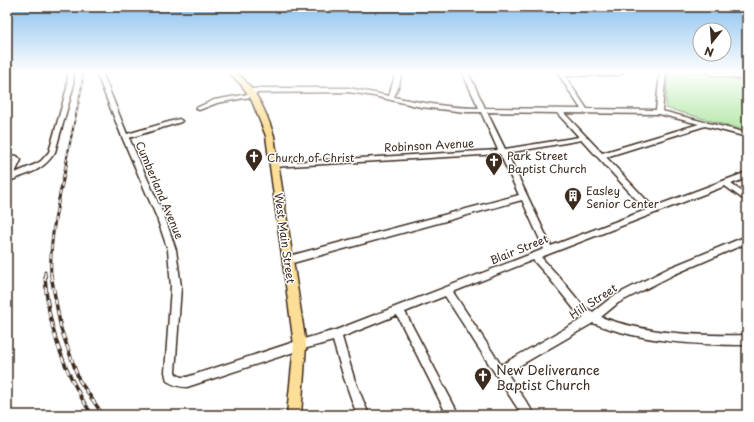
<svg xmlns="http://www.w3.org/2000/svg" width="754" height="422" font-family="'Playpen Sans',sans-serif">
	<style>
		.green { fill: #b4e7a8; stroke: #788863 }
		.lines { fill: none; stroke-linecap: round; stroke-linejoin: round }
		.minor-casing { stroke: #3b2a1e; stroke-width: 3 }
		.major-casing { stroke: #3b2a1e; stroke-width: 3 }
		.minor { fill: #fff; fill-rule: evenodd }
		.major { fill: #fdde96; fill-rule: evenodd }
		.rail-far2-casing { stroke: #3b2a1e; stroke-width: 2 }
		.rail-far1-casing { stroke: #3b2a1e; stroke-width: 3 }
		.rail-casing { stroke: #3b2a1e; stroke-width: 3.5 }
		.rail-far2 { stroke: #fff; stroke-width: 1; stroke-dasharray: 3.5; stroke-linecap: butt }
		.rail-far1 { stroke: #fff; stroke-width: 1.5; stroke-dasharray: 4.5; stroke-linecap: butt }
		.rail { stroke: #fff; stroke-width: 2; stroke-dasharray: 6; stroke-linecap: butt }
		.labels { text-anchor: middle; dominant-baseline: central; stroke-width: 3; stroke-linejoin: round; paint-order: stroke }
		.street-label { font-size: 11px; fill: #3b2a1e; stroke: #fff }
		.poi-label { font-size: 11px; fill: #3b2a1e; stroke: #fff; text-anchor: start }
		.near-poi-label { font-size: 13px; fill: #3b2a1e; stroke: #fff; text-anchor: start }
	</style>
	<rect width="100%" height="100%" fill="#fff"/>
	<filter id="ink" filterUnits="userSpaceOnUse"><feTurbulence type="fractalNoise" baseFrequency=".025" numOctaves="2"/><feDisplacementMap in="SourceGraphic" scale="8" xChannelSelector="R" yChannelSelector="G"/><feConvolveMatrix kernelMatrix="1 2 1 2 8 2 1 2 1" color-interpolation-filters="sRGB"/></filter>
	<g filter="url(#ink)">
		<!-- green -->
		<path class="green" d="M669,72h26l52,8v51l-81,-23 1,-29z"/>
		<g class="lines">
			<defs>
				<path id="minor" d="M68,72h6l-1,16 -18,64c-11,18 -25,21 -43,28l-2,3 -3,1v-10l6,-13 -6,-2v-4l10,1 4,4 -6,13 21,-9 5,-3 8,-9 18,-64z
					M96,72h6l25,62 52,-15 3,2 -1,1 -52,16 36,80 11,32 5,37 -6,85 1,2 5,3h6l113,-37 36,-10 208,-81 -22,-49 -233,64 -3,-1 -1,-3 1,-3 3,-1 230,-61 -19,-41 -228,13 -1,-2 1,-2h3l223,-13 -17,-38h-15l-45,-5 -47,-11 -25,-4 -97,1 -3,-2 3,-2 10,-1h87l40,8 7,-24h6l-3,13 -5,12c28,6 56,11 85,11l-17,-36h6l17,36 96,1 -24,-37h65l1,1 -3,2 -55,1 22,33 69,1 4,-38h6l-4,39 85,22v4l-42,-11 -99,31 47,50 94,-35v6l-16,6 16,11v7l-22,-16 -184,71 19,21 23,28 10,6 19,-15 57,-29 78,-32v7l-72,31 -57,29 -17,14c46,17 97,19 146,18v10c-53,0 -105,-3 -154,-22l-86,50 28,42h-13l-77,-119 -40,16 54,103h-12l-50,-100 -55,22 12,41 15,37h-12l-13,-37 -11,-37 -33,9 -113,37c-8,0 -13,-2 -20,-6l-2,-9 6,-85 -3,-37 -11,-32 -35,-81zM487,112l70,1 22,24 -74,12zM564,113l95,1 40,10 -97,29zM582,140l64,70 -95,36 -44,-93zM533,260l17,19 24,30 10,9 -83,47 -48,-73z
					M707,72h12l28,4v4l-37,-6z
					M254,93l2,1v2l-39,7 -18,7 -3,-2 18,-8z"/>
				<path id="major" d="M229,72h7c20,17 30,39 38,64l32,209 -5,70h-14l7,-70 -28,-209 -14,-35 -9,-14z"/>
			</defs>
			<!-- minor casing -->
			<use href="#minor" class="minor-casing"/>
			<!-- major casing -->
			<use href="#major" class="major-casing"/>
			<!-- minor -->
			<use href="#minor" class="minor"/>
			<!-- major -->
			<use href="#major" class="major"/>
			<defs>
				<path id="rail-far2" d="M66,162l16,-76 1,-14"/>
				<path id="rail-far1" d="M45,272v4
					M51,276c-2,-38 8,-77 16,-115"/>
				<path id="rail" d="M45,275c2,52 19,97 47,140
					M51,275l10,54 18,51 24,35"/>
			</defs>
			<!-- rail-far2 casing -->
			<use href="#rail-far2" class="rail-far2-casing"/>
			<!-- rail-far1 casing -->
			<use href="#rail-far1" class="rail-far1-casing"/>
			<!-- rail casing -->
			<use href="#rail" class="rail-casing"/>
			<!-- rail-far2 -->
			<use href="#rail-far2" class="rail-far2"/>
			<!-- rail-far1 -->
			<use href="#rail-far1" class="rail-far1"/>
			<!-- rail -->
			<use href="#rail" class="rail"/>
		</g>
	</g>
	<!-- sky -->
	<linearGradient id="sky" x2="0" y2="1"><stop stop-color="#88c0ee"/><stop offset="0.55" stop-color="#fff"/><stop offset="1" stop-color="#fff" stop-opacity="0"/></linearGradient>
	<rect width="754" height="131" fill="url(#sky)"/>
	<!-- icons -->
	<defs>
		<symbol id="church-pin" viewBox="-11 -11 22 30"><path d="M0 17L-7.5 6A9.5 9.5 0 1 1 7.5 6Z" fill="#3b2a1e" stroke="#fff"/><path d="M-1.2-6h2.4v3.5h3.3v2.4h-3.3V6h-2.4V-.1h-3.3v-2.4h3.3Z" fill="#fff"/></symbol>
		<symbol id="building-pin" viewBox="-11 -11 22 30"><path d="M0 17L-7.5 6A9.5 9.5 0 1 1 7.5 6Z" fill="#3b2a1e" stroke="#fff"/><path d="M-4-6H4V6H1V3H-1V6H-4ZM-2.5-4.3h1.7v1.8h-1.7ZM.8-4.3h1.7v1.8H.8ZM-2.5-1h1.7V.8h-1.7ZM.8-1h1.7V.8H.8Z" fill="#fff"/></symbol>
	</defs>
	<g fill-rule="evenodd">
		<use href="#church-pin" x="244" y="147" width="20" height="27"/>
		<use href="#church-pin" x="484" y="151" width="20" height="27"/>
		<use href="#building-pin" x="563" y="186" width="20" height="27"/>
		<use href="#church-pin" x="473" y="366" width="20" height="27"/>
	</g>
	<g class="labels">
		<!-- street labels -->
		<g class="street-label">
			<text transform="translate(429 145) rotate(-3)">Robinson Avenue</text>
			<text transform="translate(160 190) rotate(67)">Cumberland Avenue</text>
			<text transform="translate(285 238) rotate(82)">West Main Street</text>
			<text transform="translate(519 249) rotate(-22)">Blair Street</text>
			<text transform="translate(593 301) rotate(-33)">Hill Street</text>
		</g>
		<!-- poi labels -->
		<g class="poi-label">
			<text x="507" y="155">Park Street<tspan x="507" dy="13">Baptist Church</tspan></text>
			<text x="267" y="157">Church of Christ</text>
			<text x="586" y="190">Easley<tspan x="586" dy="13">Senior Center</tspan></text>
		</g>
		<!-- near-poi labels -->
		<g class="near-poi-label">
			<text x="496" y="369">New Deliverance<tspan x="496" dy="15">Baptist Church</tspan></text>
		</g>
	</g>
	<!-- margin -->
	<rect width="754" height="422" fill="none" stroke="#fff" stroke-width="24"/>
	<rect x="12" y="12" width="730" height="398" fill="none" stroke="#3b2a1e" stroke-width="1.5" filter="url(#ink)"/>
	<!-- north arrow -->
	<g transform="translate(712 42) rotate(197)"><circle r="19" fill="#ffffff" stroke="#b1aaa5"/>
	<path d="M0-3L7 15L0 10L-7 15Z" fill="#3b2a1e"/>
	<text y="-6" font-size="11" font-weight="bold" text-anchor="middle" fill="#3b2a1e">N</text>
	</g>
</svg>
